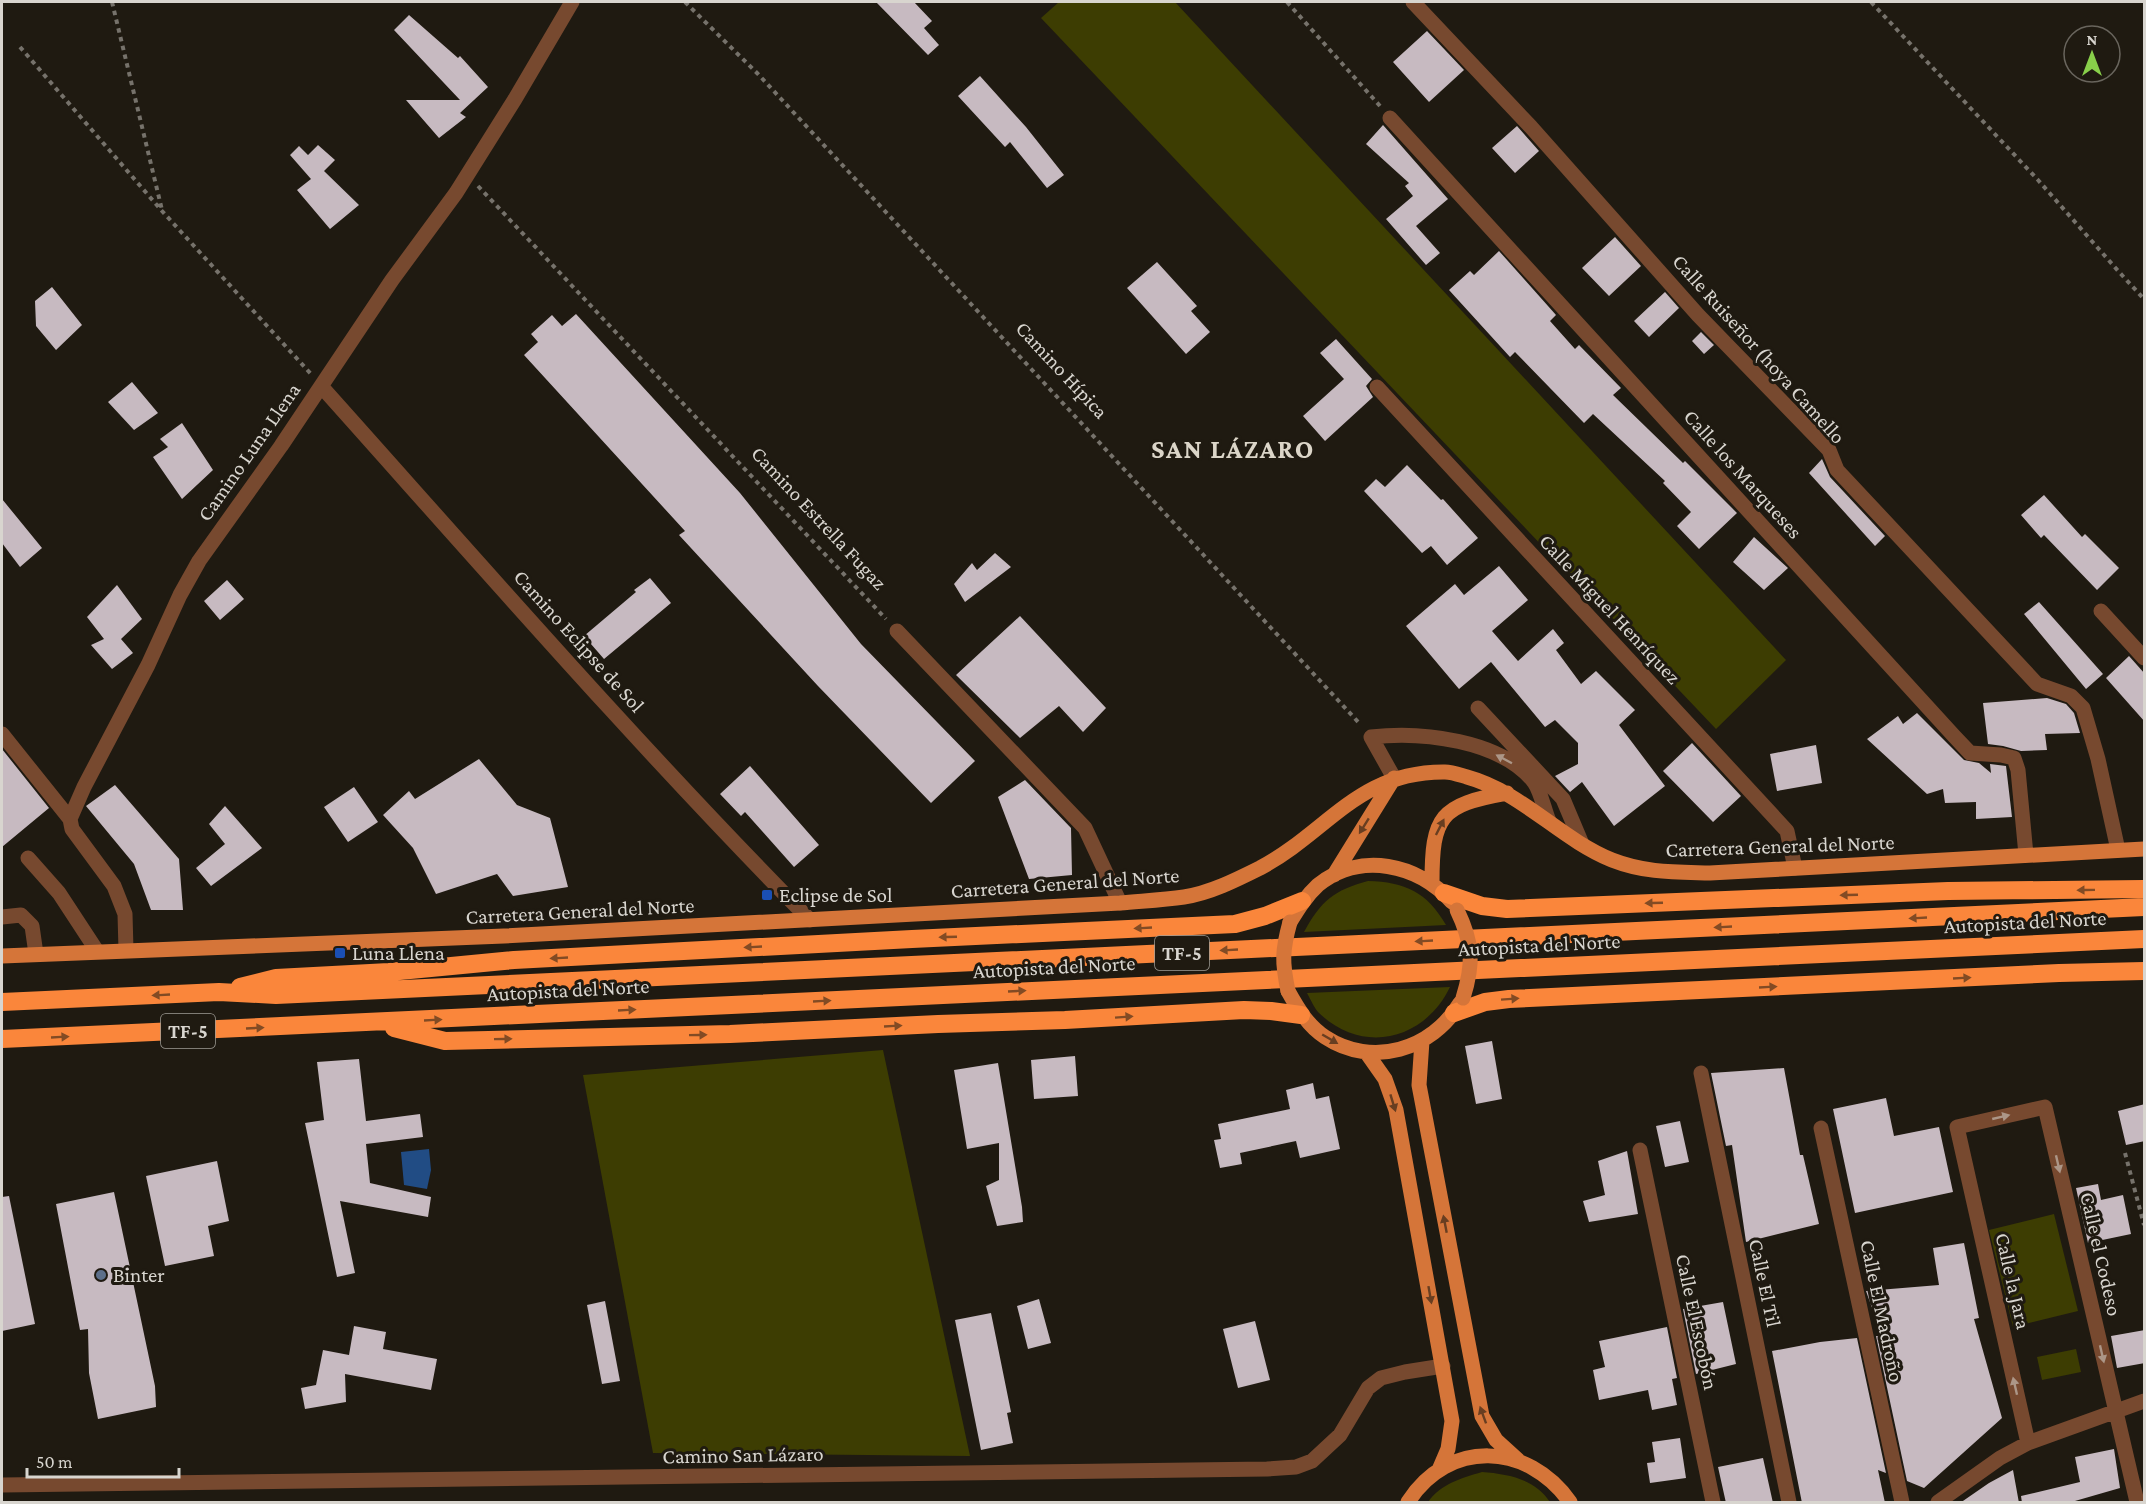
<svg xmlns="http://www.w3.org/2000/svg" width="2146" height="1504" font-family="'Crimson Pro',serif">
	<style>
		.green { fill: #3d3d02 }
		.water { fill: #214c84 }
		.building { fill: #c7bac1 }
		.lines { fill: none; stroke-linecap: round; stroke-linejoin: round }
		.path { stroke: #76726b; stroke-width: 4; stroke-dasharray: 4.5 4.5; stroke-linecap: butt }
		.minor { stroke: #77492f; stroke-width: 15 }
		.major { stroke: #d57539; stroke-width: 15 }
		.highway { stroke: #fa863b; stroke-width: 18 }
		.major-bridge { stroke: #d57539; stroke-width: 15 }
		.oneway { fill: #ac9687 }
		.oneway2 { fill: #683e21 }
		.oneway3 { fill: #824b24 }
		.transit-dot { fill: #1a4fb4; stroke: #1f1a11; stroke-width: 2 }
		.service-dot { fill: #5c6f8a; stroke: #1f1a11; stroke-width: 2 }
		.labels { text-anchor: middle; dominant-baseline: central; stroke-width: 6; stroke-linejoin: round; paint-order: stroke }
		.shield { fill: #1f1a11; stroke: #a09d96; stroke-width: 1.5 }
		.shield-label { font-size: 20px; font-weight: bold; fill: #d8d5cf }
		.street-label { font-size: 21px; fill: #d8d5cf; stroke: #1f1a11 }
		.poi-label { font-size: 21px; fill: #d8d5cf; stroke: #1f1a11; text-anchor: start }
		.district-label { font-size: 27px; font-weight: bold; letter-spacing: 1.5px; fill: #dbd5c8; stroke: #1f1a11 }
	</style>
	<rect width="100%" height="100%" fill="#1f1a11"/>
	<!-- green -->
	<path class="green" d="M1059,2h116l611,658 -70,69 -675,-711z
		M1368,881c37,1 59,11 78,44l-142,7c17,-31 30,-42 64,-51z
		M1450,987c-25,52 -86,69 -131,26 -5,-5 -8,-13 -12,-20z
		M883,1050l87,406 -317,-3 -70,-378z
		M2054,1214l24,97 -65,16 -24,-97z
		M2076,1349l5,23 -39,8 -5,-23z
		M1482,1472c26,2 53,7 68,30h-122c13,-18 33,-24 54,-30z"/>
	<!-- water -->
	<path class="water" d="M429,1149l2,21 -4,19 -23,-4 -3,-33z"/>
	<!-- building -->
	<path class="building" d="M876,2h38l18,19 -8,7 15,17 -11,10z
		M409,15l49,43 2,-2 28,31 -28,26 6,4 -27,21 -33,-38h54l-66,-70z
		M1427,31l37,39 -35,32 -36,-40z
		M980,76l46,51 38,48 -17,13 -37,-46 -5,5 -47,-51z
		M1383,125l65,74 -32,27 24,27 -14,12 -40,-46 27,-23 -8,-10 4,-3 -43,-39z
		M1517,126l22,25 -24,22 -23,-25z
		M318,145l17,15 -11,11 35,34 -29,24 -33,-39 14,-11 -21,-24 9,-9 9,9z
		M1615,237l26,29 -32,30 -27,-28z
		M1499,251l57,64 -6,6 25,28 4,-4 42,43 -8,7 70,68 2,-2 52,52 -38,36 -22,-23 14,-14 -28,-29 2,-2 -72,-67 -9,9 -69,-71 -5,5 -61,-67 21,-19 4,4z
		M1157,262l40,44 -6,5 19,21 -24,22 -59,-66z
		M52,287l30,38 -26,25 -20,-24 -1,-25z
		M1665,292l14,16 -30,29 -15,-16z
		M576,314l164,179 121,151 114,117 -44,42 -113,-117 -139,-151 6,-4 -161,-176 14,-13 -7,-8 21,-19 10,11z
		M1701,332l13,13 -10,9 -12,-13z
		M1336,339l36,40 -6,7 7,11 -48,44 -22,-25 41,-37 -24,-26z
		M132,382l26,31 -24,17 -26,-28z
		M182,423l31,47 -31,29 -29,-42 15,-10 -8,-8z
		M1822,459l8,18 55,59 -10,10 -66,-73z
		M1407,465l34,35 2,-1 35,39 -31,27 -16,-19 -9,7 -58,-62 12,-12 9,8z
		M2044,495l38,42 3,-3 34,34 -22,22 -53,-55 -3,3 -20,-23z
		M2,499l40,49 -22,19 -18,-24z
		M1754,537l34,31 -24,22 -31,-28z
		M995,553l16,14 -46,35 -11,-18 18,-21 5,7z
		M1499,566l29,34 -36,31 26,30 35,-32 11,14 -8,7 25,34 15,-13 39,39 -16,15 46,61 -51,40 -32,-44 -12,10 -15,-16 23,-12v-21l-23,-23 -10,7 -54,-65 -32,27 -53,-63 49,-42 9,11z
		M650,578l21,25 -67,56 -20,-23 52,-44 -2,-2z
		M227,580l17,19 -24,21 -16,-19z
		M117,585l25,34 -21,20 12,14 -21,16 -21,-24 13,-6 -17,-22z
		M2039,602l64,72 -17,15 -62,-75z
		M1020,616l86,92 -23,24 -24,-26 -39,32 -64,-63z
		M2129,656l16,18v48l-39,-44z
		M2047,698l19,6 8,9 6,20 -35,1 2,16 -26,1 -18,-5 -15,-2 -5,-41z
		M1917,713l47,47 15,3 12,10 -1,-9 16,2 6,51 -36,2v-17l-31,1 -2,-14 -16,5 -60,-55 31,-23 5,8z
		M1692,743l49,53 -28,26 -50,-51z
		M1816,745l6,38 -45,8 -7,-37z
		M2,749l47,59 -47,39z
		M479,759l38,46 33,13 18,69 -55,9 -16,-22 -61,20 -23,-46 -30,-33 26,-24 6,8z
		M750,766l69,79 -25,22 -49,-55 -4,4 -21,-22z
		M1025,780l46,48 1,47 -43,4 -31,-82z
		M115,785l64,74 4,51h-32l-17,-46 -48,-58z
		M354,787l24,35 -30,20 -24,-35z
		M225,806l37,42 -51,38 -15,-18 29,-24 -16,-20z
		M1492,1041l10,58 -26,5 -11,-58z
		M1075,1056l3,40 -44,3 -3,-39z
		M359,1059l7,62 54,-7 3,23 -57,7 4,39 61,14 -3,20 -88,-16 15,72 -18,4 -32,-154 19,-3 -7,-58z
		M998,1063l24,144 1,15 -26,4 -11,-40 13,-6v-37l-32,6 -13,-79z
		M1784,1068l16,87h3l16,69 -73,18 -14,-97 -6,1 -15,-73z
		M1313,1083l3,16 13,-3 11,53 -40,9 -4,-17 -56,12 2,11 -22,4 -6,-28 7,-1 -3,-15 72,-15 -4,-19z
		M1886,1098l8,38 45,-9 14,65 -98,21 -22,-104z
		M2145,1104v37l-19,4 -8,-34z
		M1680,1121l9,41 -24,5 -9,-41z
		M1627,1151l11,63 -49,8 -6,-21 22,-6 -7,-34z
		M217,1161l12,60 -21,5 6,30 -49,10 -19,-90z
		M2098,1184l3,16 22,-5 8,39 -43,9 -12,-55z
		M114,1192l41,194 1,21 -58,12 -9,-46 -1,-44 -8,1 -24,-126z
		M9,1196l26,128 -33,7v-134z
		M1964,1243l15,75 -5,1 28,99 -78,70 -17,-7 -31,-145h6l-16,-45 73,-6 -6,-37z
		M1039,1299l12,44 -23,6 -11,-43z
		M605,1301l15,80 -18,3 -15,-79z
		M1723,1302l13,62 -40,10 -13,-65z
		M991,1313l20,99 -4,1 6,30 -32,7 -26,-130z
		M1255,1321l15,59 -32,8 -15,-59z
		M354,1326l32,6 -3,17 54,10 -6,31 -86,-16 1,28 -41,7 -4,-21 15,-3 7,-35 26,5z
		M1667,1327l10,51 -5,1 5,26 -25,5 -4,-20 -49,10 -6,-30 12,-3 -6,-26z
		M2145,1330v33l-28,5 -6,-32z
		M1857,1338l29,135 -8,-3 7,33h-83l-30,-152 48,-9z
		M1680,1438l6,40 -36,5 -3,-20 8,-1 -3,-20z
		M2114,1449l6,39 -52,15h-46l-1,-7 59,-14 -5,-25z
		M1763,1458l10,45h-47l-8,-36z
		M2013,1470l6,33h-59l29,-20z"/>
	<g class="lines">
		<!-- path -->
		<path class="path" d="M112,2l50,208
			M685,2l73,72 602,650
			M1287,2l93,104
			M1871,2l167,178 82,93 24,26
			M20,47l142,164 149,163
			M478,186l408,433
			M2125,1153l19,72"/>
		<!-- minor -->
		<path class="minor" d="M1413,2l118,125 167,188 131,135 8,20 200,214 34,12 12,12 15,51 20,91
			M1390,118l564,618 16,17 31,2 13,3 4,12 8,85
			M321,386c161,180 320,363 489,534
			M1377,387l410,444 8,37
			M2101,611l43,47
			M897,631l188,197 35,75
			M1478,708l85,91 19,45
			M2,734l68,85
			M1394,778l-23,-41c50,-6 130,3 163,45 7,10 10,27 15,39
			M28,858l31,35 38,58
			M2,917l19,-2 11,11 4,28
			M126,950l-1,-36 -11,-28 -42,-57 -2,-10 14,-32 64,-122 32,-70 19,-34 82,-115 111,-166 64,-87 59,-94 57,-97
			M1701,1073l88,429
			M1821,1128l81,374
			M1640,1150l73,352
			M2028,1443l-71,-316 88,-20 92,395
			M2,1485l1265,-16 29,-2 16,-6 28,-26 28,-47 13,-10 24,-6 38,-6
			M1938,1502l62,-44 28,-15 116,-42"/>
		<!-- major -->
		<path class="major" d="M1334,875l60,-97
			M1432,883c0,-67 8,-78 75,-90
			M1290,922c8,-13 16,-26 28,-37 42,-34 100,-21 134,17
			M2,956l502,-20 616,-33c21,-2 43,-3 64,-6 26,-4 52,-17 76,-29 68,-36 98,-97 185,-96 7,0 15,3 22,5 55,15 93,62 145,83 33,13 63,12 98,13l434,-24
			M1288,991c10,18 20,35 37,46 47,31 107,13 135,-34
			M1422,1041l-3,44 63,331 14,24 22,20
			M1366,1052l19,27 11,31 56,311 -4,28 -9,21
			M1408,1502c40,-63 120,-60 162,0"/>
		<!-- highway -->
		<path class="highway" d="M1444,893l38,13 25,3 441,-18 196,-2
			M240,987l36,-9 113,-6 125,-12 398,-21 323,-15 30,-8 37,-15
			M2,1002l217,-10 57,3 1868,-88
			M1454,1013l31,-11 24,-3 550,-26 85,-2
			M394,1028l51,13 285,-7 208,-10 127,-4 179,-10 27,1 30,4
			M2,1039l2142,-100"/>
		<!-- major-bridge -->
		<path class="major-bridge" d="M1457,910c16,33 17,53 6,88
			M1288,991c-6,-29 -6,-40 2,-69"/>
	</g>
	<!-- one-way arrows -->
	<defs><path id="oneway-solid" d="M-6-.8H1V-3.2L6.5 0L1 3.2V.8H-6Z" transform="scale(1.5)"/></defs>
	<g class="oneway">
		<use href="#oneway-solid" transform="translate(1504 759) rotate(-152)"/>
		<use href="#oneway-solid" transform="translate(2001 1117) rotate(-13)"/>
		<use href="#oneway-solid" transform="translate(2058 1164) rotate(77)"/>
		<use href="#oneway-solid" transform="translate(2102 1354) rotate(77)"/>
		<use href="#oneway-solid" transform="translate(2015 1386) rotate(-103)"/>
	</g>
	<g class="oneway2">
		<use href="#oneway-solid" transform="translate(1364 826) rotate(122)"/>
		<use href="#oneway-solid" transform="translate(1440 827) rotate(-63)"/>
		<use href="#oneway-solid" transform="translate(1330 1039) rotate(30)"/>
		<use href="#oneway-solid" transform="translate(1393 1103) rotate(73)"/>
		<use href="#oneway-solid" transform="translate(1445 1224) rotate(-101)"/>
		<use href="#oneway-solid" transform="translate(1430 1295) rotate(80)"/>
		<use href="#oneway-solid" transform="translate(1483 1415) rotate(-110)"/>
	</g>
	<g class="oneway3">
		<use href="#oneway-solid" transform="translate(2086 890) rotate(179)"/>
		<use href="#oneway-solid" transform="translate(1849 895) rotate(178)"/>
		<use href="#oneway-solid" transform="translate(1654 903) rotate(178)"/>
		<use href="#oneway-solid" transform="translate(1918 918) rotate(177)"/>
		<use href="#oneway-solid" transform="translate(1723 927) rotate(177)"/>
		<use href="#oneway-solid" transform="translate(1143 928) rotate(177)"/>
		<use href="#oneway-solid" transform="translate(948 937) rotate(178)"/>
		<use href="#oneway-solid" transform="translate(1424 941) rotate(177)"/>
		<use href="#oneway-solid" transform="translate(753 947) rotate(177)"/>
		<use href="#oneway-solid" transform="translate(1229 950) rotate(177)"/>
		<use href="#oneway-solid" transform="translate(559 958) rotate(177)"/>
		<use href="#oneway-solid" transform="translate(1962 978) rotate(-3)"/>
		<use href="#oneway-solid" transform="translate(1768 987) rotate(-3)"/>
		<use href="#oneway-solid" transform="translate(1017 991) rotate(-3)"/>
		<use href="#oneway-solid" transform="translate(161 995) rotate(177)"/>
		<use href="#oneway-solid" transform="translate(1510 999) rotate(-4)"/>
		<use href="#oneway-solid" transform="translate(822 1001) rotate(-3)"/>
		<use href="#oneway-solid" transform="translate(627 1010) rotate(-3)"/>
		<use href="#oneway-solid" transform="translate(1124 1017) rotate(-4)"/>
		<use href="#oneway-solid" transform="translate(433 1020) rotate(-3)"/>
		<use href="#oneway-solid" transform="translate(893 1026) rotate(-3)"/>
		<use href="#oneway-solid" transform="translate(255 1028) rotate(-3)"/>
		<use href="#oneway-solid" transform="translate(698 1035) rotate(-1)"/>
		<use href="#oneway-solid" transform="translate(60 1037) rotate(-3)"/>
		<use href="#oneway-solid" transform="translate(503 1039) rotate(-1)"/>
	</g>
	<!-- markers -->
	<g class="transit-dot">
		<rect x="761" y="889" width="12" height="12" rx="3"/>
		<rect x="334" y="947" width="12" height="12" rx="3"/>
	</g>
	<circle class="service-dot" cx="101" cy="1275" r="6"/>
	<g class="labels">
		<!-- shield labels -->
		<g class="shield">
			<rect x="1155" y="936" width="54" height="34" rx="4.5"/>
			<rect x="161" y="1014" width="54" height="34" rx="4.5"/>
		</g>
		<g class="shield-label">
			<text x="1182" y="953">TF-5</text>
			<text x="188" y="1031">TF-5</text>
		</g>
		<!-- street labels -->
		<g class="street-label">
			<text transform="translate(1759 349) rotate(48)">Calle Ruiseñor (hoya Camello</text>
			<text transform="translate(1062 370) rotate(47)">Camino Hípica</text>
			<text transform="translate(249 452) rotate(-55)">Camino Luna Llena</text>
			<text transform="translate(1743 474) rotate(48)">Calle los Marqueses</text>
			<text transform="translate(819 518) rotate(47)">Camino Estrella Fugaz</text>
			<text transform="translate(1610 609) rotate(47)">Calle Miguel Henríquez</text>
			<text transform="translate(579 641) rotate(48)">Camino Eclipse de Sol</text>
			<text transform="translate(1780 846) rotate(-2)">Carretera General del Norte</text>
			<text transform="translate(1065 883) rotate(-4)">Carretera General del Norte</text>
			<text transform="translate(580 911) rotate(-3)">Carretera General del Norte</text>
			<text transform="translate(2025 922) rotate(-3)">Autopista del Norte</text>
			<text transform="translate(1539 945) rotate(-3)">Autopista del Norte</text>
			<text transform="translate(1054 967) rotate(-3)">Autopista del Norte</text>
			<text transform="translate(568 990) rotate(-3)">Autopista del Norte</text>
			<text transform="translate(2101 1254) rotate(77)">Calle el Codeso</text>
			<text transform="translate(2013 1281) rotate(77)">Calle la Jara</text>
			<text transform="translate(1765 1283) rotate(78)">Calle El Til</text>
			<text transform="translate(1882 1311) rotate(78)">Calle El Madroño</text>
			<text transform="translate(1697 1322) rotate(78)">Calle El Escobón</text>
			<text transform="translate(743 1455) rotate(-1)">Camino San Lázaro</text>
		</g>
		<!-- poi labels -->
		<g class="poi-label">
			<text x="779" y="895">Eclipse de Sol</text>
			<text x="352" y="953">Luna Llena</text>
			<text x="113" y="1275">Binter</text>
		</g>
		<!-- district labels -->
		<g class="district-label">
			<text x="1233" y="449">SAN LÁZARO</text>
		</g>
	</g>
	<!-- border -->
	<rect width="2146" height="1504" fill="none" stroke="#d8d5cf" stroke-width="6"/>
	<!-- north arrow -->
	<g transform="translate(2092 54)"><circle r="28" fill="#1f1a11" stroke="#69655d" stroke-width="1.5"/>
	<path d="M0-4.5L10 22L0 15L-10 22Z" fill="#88cf4a"/>
	<text y="-9" font-size="16" font-weight="bold" text-anchor="middle" fill="#d8d5cf">N</text>
	</g>
	<!-- scale -->
	<path d="M27 1468v9h152v-9" fill="none" stroke="#d8d5cf" stroke-width="3"/>
	<text x="36" y="1468" font-size="18" fill="#d8d5cf" stroke="#1f1a11" stroke-width="4.5" paint-order="stroke">50 m</text>
</svg>
